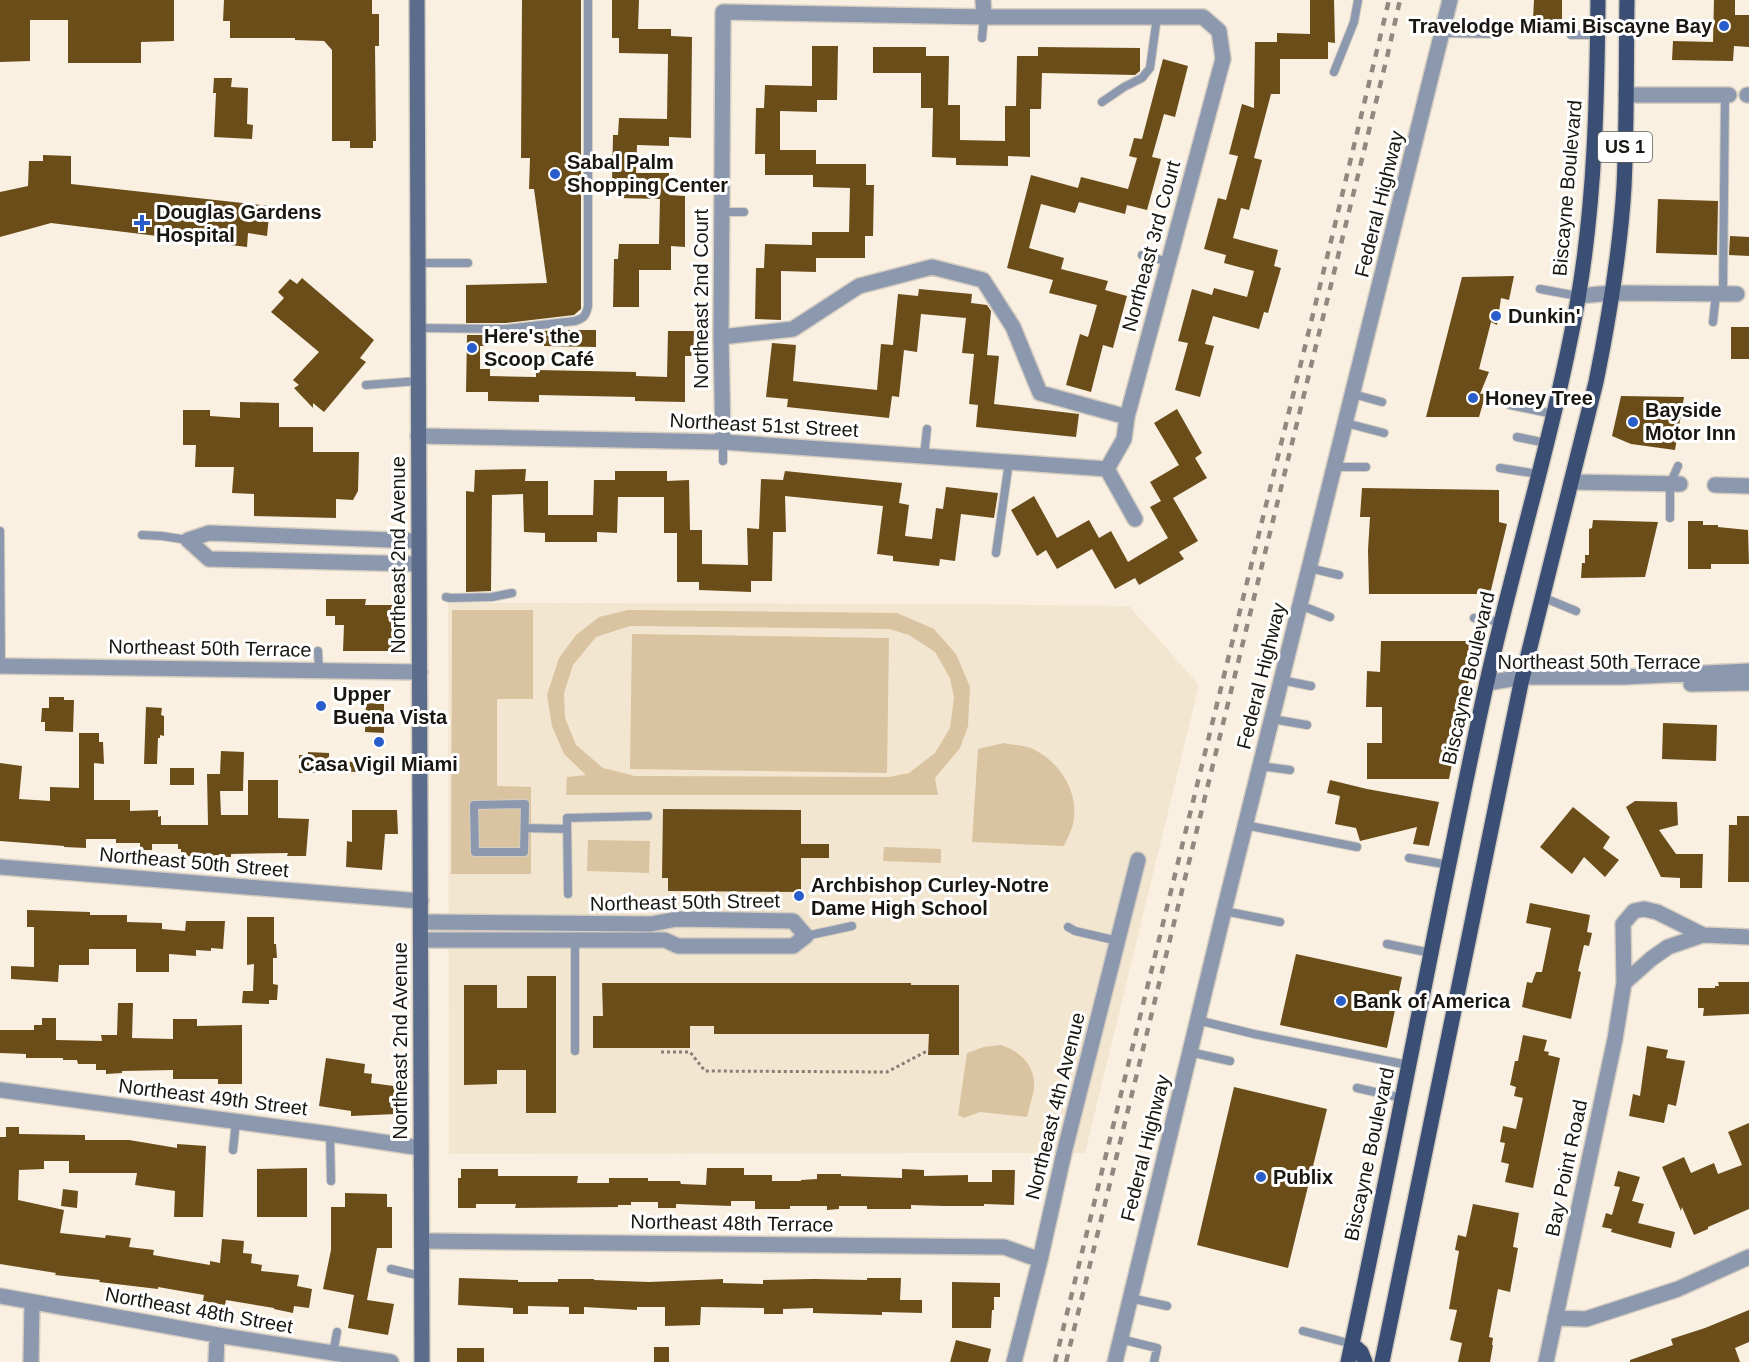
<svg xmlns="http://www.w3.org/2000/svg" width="1749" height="1362" font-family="Arial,sans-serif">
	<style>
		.built { fill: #f3e6d1 }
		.green { fill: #d9c3a0; fill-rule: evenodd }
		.building { fill: #6b4d19 }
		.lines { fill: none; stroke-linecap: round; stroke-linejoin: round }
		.service-casing { stroke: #d5cdc1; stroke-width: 10 }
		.minor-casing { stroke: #d5cdc1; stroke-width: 18 }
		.tertiary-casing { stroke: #d5cdc1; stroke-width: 18 }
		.secondary-casing { stroke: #d5cdc1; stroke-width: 18 }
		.primary-casing { stroke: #d5cdc1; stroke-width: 18 }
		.path { stroke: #847e75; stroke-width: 3; stroke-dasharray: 3 3; stroke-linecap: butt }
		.service { stroke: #8c98ae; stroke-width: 8 }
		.minor { stroke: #8c98ae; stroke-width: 15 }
		.tertiary { stroke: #8c98ae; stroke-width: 15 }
		.secondary { stroke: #5c6d8c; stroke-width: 15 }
		.primary { stroke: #3b4f74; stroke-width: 15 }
		.rail { stroke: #8f897f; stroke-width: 4.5; stroke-dasharray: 8 8; stroke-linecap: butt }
		.poi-dot { fill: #285dcb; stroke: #fff; stroke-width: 2 }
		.labels { text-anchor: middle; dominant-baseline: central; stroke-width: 6; stroke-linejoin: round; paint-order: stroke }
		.shield { fill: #fff; stroke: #5f5d59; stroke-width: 1.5 }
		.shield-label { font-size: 18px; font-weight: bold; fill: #1a1712 }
		.poi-label { font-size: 20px; font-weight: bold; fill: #1a1712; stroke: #fff; text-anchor: start }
		.street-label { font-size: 20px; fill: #1a1712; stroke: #fff }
	</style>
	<rect width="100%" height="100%" fill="#f9f0e2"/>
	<!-- built -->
	<path class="built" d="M448,603l515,1 166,2 70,79 -114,468 -636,1z"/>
	<!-- green -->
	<path class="green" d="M452,610h81v89h-36v87l34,1v87h-80z
		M628,610l269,3 37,16 22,25 14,33 -2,39 -8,22 -25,30 3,17h-372l1,-18 19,-2 -22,-21 -12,-28 -5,-31 12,-37 17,-23 23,-18zM630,626l259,3 20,6 26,17 15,26 4,20 -4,30 -15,25 -26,20 -20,4 -254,-1 -32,-8 -27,-23 -11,-27 -1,-25 9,-28 23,-28z
		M632,634l257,4 -2,135 -257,-4z
		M1004,743c8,2 19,2 27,5 29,13 49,45 42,76 -2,8 -6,15 -9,22l-92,-4 6,-93z
		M588,840l62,1 -1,32 -62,-2z
		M884,847l57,2v14l-58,-2z
		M1001,1045c19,6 35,21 33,43 -1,9 -5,19 -7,29l-47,-5 -16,6 -6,-3 9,-62 17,-6z"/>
	<!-- building -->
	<path class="building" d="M0,0h174v41l-33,1v21h-73v-43h-38v41l-30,1z
		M224,0h148v14h7v32h-4l1,95h-3v7h-23v-7h-18v-91l-8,-9 -29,-1v-2h-65v-17h-7z
		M522,0h59v309l-7,6 -68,8h-40v-38l81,-2 -13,-94h-5l1,-31h-9z
		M612,0h27l-1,29h33v7l21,1 -1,101 -22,-1v9l-32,-1 -1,28h33v22l16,1v51l-14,-1v24h-32v37h-26l1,-48h4l1,-15h40l1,-45 -42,-1v-16h-6l1,-47h5l1,-17 48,1 1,-65 -49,-1v-15h-7z
		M1310,0h24l1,43 -7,-1v17h-48v35h-9l-17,64 8,2 -13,50 -8,-2 -8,30 45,12 -4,16 7,2 -13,45 -4,-1 -5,17 -46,-13 -8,28 9,2 -14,51 -25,-7 13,-47 -10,-2 14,-52 20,6 2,-7 33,9 7,-26 -30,-8 2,-8 -22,-6 14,-51 8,2 12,-44 -9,-2 13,-50 12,4 1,-66h22v-9l33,1z
		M1534,0h28v20h-29z
		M1714,0h21v15h14v32l-15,-1 -1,15 -61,-1 1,-19 40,1z
		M812,46h26l-1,54h-20v12l-37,-1v39h36v14h50v21h8l-1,51h-8v22h-49v14l-35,-1v49l-26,-1 1,-51h8l1,-24 47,1v-13h37l1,-44 -37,-1v-12h-48v-21h-10l1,-46h8l1,-23 47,1z
		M873,47h53v9h23l-1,49h12v35l45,1v-35h11l1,-50h21v-9l102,1v23l-5,4 -93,-2 -1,36h-11v48l-22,-1v10l-52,-1v-7l-24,-1 1,-49h-12v-35h-48z
		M1163,59l25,7 -13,51 -11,-3 -12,43 9,2 -14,51 -20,-5 -2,9 -46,-12 -4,11 -34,-9 -12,44 35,10 -3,11 47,12 -3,9 22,6 -14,52 -10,-3 -12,47 -25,-7 14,-51 8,3 9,-32 -48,-12 4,-13 -46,-12 24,-93 47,13 3,-11 47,12 9,-31 -8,-2 5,-18 8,1z
		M214,78h18l-1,9 17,1 -1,36 6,1 -1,14 -38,-2 2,-44h-3z
		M43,155l28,1v28l199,22 -3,30 -19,-3 -1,14 -196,-24 -51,14v-45l28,-6 1,-25h14z
		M1658,199l60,2 -1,54 -61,-2z
		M1730,236l19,1v19l-20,-1z
		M1514,276l-5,24 -8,-2 -4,27 -6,-3 -12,47 10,3 -9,22 6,-1 -7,24h-53l36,-140z
		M302,278l72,62 -14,18 6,4 -42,50 -11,-9v5l-19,-20 5,-3 -6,-5 26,-28 -48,-40 13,-14 -6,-6 12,-13 7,5z
		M919,289l53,5 -1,9 16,2 4,6 -4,44 12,1 -5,48 85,10 -3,23 -100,-10 2,-22 -9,-1 5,-50 -12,-1 4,-35 -45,-4 -4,38 -13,-2 -5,47 -7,-1 -3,22 -102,-11 1,-8 -22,-2 6,-54 24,2 -3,36 84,9 4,-46 12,1 5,-51 20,2z
		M1731,327h18v32h-18z
		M559,329l-1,1h38v17l-52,-1v-15z
		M668,331h26l-1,25h-8v46l-50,-1v-4l-96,-2v7l-51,-1v-9h-22l1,-57h24l-1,11h-10v23h10v7l46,1v-7l100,2v4l31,1z
		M1621,396l63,1 -9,53 -44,-6 -19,-8z
		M240,402l39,1v24h34v25h46l-1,39 -5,9 -17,-1v19l-82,-2v-22l-22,-1 2,-26h-39l1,-22h-13v-35h27v6l30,2z
		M1177,409l25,44 -7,5 12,20 -34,20 25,43 -19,11 5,7 -45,26 -4,-7 -20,11 -23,-40 -35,20 -11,-19 -9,6 -26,-46 23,-14 23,42 32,-18 10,18 12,-7 17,31 40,-24 -18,-31 11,-6 -11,-19 29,-17 -25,-42z
		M526,469l-1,12h23v34h45l1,-35h21v-9h52v10l22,-1 1,50h12v34l46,1 -1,-37 12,1 2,-50 22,1 2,-9 117,12 -3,20 10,2 -4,31 27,3 4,-31 7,1 3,-22 52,6 -4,25 -33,-4 -6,47 -15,-2 -1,7 -46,-5v-5l-16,-2 6,-48 -98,-10 1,36h-13l-1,49h-21v11l-52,-2v-8h-22v-49h-13v-36h-46l-1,36 -20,-1v10h-52v-9l-21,-1 -1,-38 -31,1 -1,96 -25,1v-101l8,1 1,-22z
		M1362,488l137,2v32l8,2 -17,70h-121l-1,-44 2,-33h-10z
		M1593,520l65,2 -13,55 -64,1 1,-15h3v-8h4v-26l3,-1z
		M1688,521h15v4h15v2l30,3 1,34h-38v5h-23z
		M326,599h40l-1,6h32v46h-54l1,-26h-9v-9h-9z
		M1381,641h96l-28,138h-82v-36h15v-36h-16l1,-36 13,1z
		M49,697h15v3h10l-1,32 -28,-1v-9h-4l1,-14h7z
		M366,703l18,1v29l-19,-1z
		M146,707l16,1 -1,7 3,1v20l-4,-1v3h-2l-1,26h-13z
		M1663,723l54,2 -1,36 -54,-2z
		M79,733h20v9h4l1,22 -10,-1v37h36v11l28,-1v7l3,-1v9h47l-1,-51h13l1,-23 23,1 -1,39h-23l1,24h27v-35h30v38l31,1 -3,37h-19l1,-3 -57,1v3l-50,-1v-7h-3v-5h-26v6h-12v-7h-24v-4h-30v9l-22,-1v-1l-64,-5v-78l22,3 -3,33 31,2v-14l29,1z
		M308,752l21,1v6l31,4 -1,9 -36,-1 1,2h-25v-18h9z
		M170,768h24v17h-24z
		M1330,780l37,9 72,13 -10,44 -16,-2 4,-17 -57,14 -4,-13 -21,-4 5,-28 -13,-3z
		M1635,801l42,1 1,23 -19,5 17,24h27l-1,34h-22v-10l-19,-1 -35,-70z
		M1573,807l37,30 -7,11 16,12 -14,17 -21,-20 -12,17 -32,-27z
		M663,809l138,1v34h28v14h-28v34l-133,-1v-13h-6z
		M352,810h45l1,24h-13l-3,36 -36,-3 1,-26 5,1z
		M1737,816h12v66h-21l1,-57h8z
		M1530,903l60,12 -3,17 5,1 -3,13 -5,-1 -6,26 3,1 -10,47 -49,-12 5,-25 5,1 4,-11h6l9,-44 -25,-5z
		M27,910l63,2v3h37v7l35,1v6l23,2 1,-10h39l-2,28 -12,-1v3l-15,-1v6l-27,-2v18h-33v-23h-47v16h-30l-1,17 -47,-3v-13l23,1v-40h-7z
		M247,917h27v27h2l1,14h-4v26l5,1 -1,15h-8v4l-27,-1 1,-12h10l1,-27 -7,1z
		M1296,954l106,23 -15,71 -107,-23z
		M527,976h29v137h-30v-43h-29v14l-33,1v-100h33v23h30z
		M1718,982h31v32l-46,2 1,-8h-6v-20h17v-2h4z
		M602,983h309v2h48v70h-31l1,-21h-215v-8h-24v22h-97v-32h10z
		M118,1003h15l-1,35 41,1v-20h24v7l45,-1v59h-24v-5h-45v-9l-51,1v2l-16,1v-4h-10v-6h-18l-1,-4h-14v-2h-37v-4l-26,-1v-23h34v-5h8v-7h14v22l46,1 -1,-6h16z
		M1523,1035l24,5 -3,11 5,1 -1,3 12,3 -27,130 -28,-6 4,-18 -8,-2 4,-19 -5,-1 3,-16 13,3 7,-31 -9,-2 2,-9 -6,-2 5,-24h3z
		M1647,1046l21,4 -2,8 19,3 -9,45 -8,-2 -4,19 -35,-7 4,-22 7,2z
		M326,1058l39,6 -1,9 8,1 -1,9 23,3 2,28 -45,2v-5l-32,-5z
		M1234,1087l93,22 -39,159 -91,-23z
		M1749,1123v86l-41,18v2l-14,6 -12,-28 -1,4 -19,-44 22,-10 7,16 23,-10 4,11 24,-9 -14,-33z
		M6,1127h13v7l66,1v5h44l48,8v-4l29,2 -3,71h-29l1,-26 -40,-6 2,-12h-68v-12h-25v8l-25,1 -1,30 46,10 -4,23 45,5 1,-3 25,3 -2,9 25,3 -1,5 57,10v-4l10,2 2,-24 22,2 -1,12 9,1 -1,9 11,2 -1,6 38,4 -2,11 15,3 -3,19 -15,-2 -1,7 -19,-4v-1l-48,-8 -1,5 -22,-4 1,-6 -46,-8v2l-59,-7 1,-2 -45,-5 1,-2 -56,-9v-127h6z
		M307,1168v49h-50v-48z
		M707,1168h37v7h28v6h29v-1l16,-1v-5h24v2l61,2v-9l22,1v6l44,-1v7h24v-12h23l-1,35 -30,-1v2h-41l-32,-1v4h-44v-3h-28v3l-12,1v-4h-37v3h-35v-8h-24v5l-55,-2v4h-18v-6h-27v3h-13v2l-103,1 1,-4h-40v4h-18v-30h3v-9h37v7h80l-1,7h32v-5h39v3h32l1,3 25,1z
		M1618,1171l22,6 -8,24 12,3 -6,19 37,9 -4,16 -60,-16 1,-3 -10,-2 4,-14 6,2 8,-28 -6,-1z
		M63,1189l15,2 -1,17 -16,-2z
		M345,1193l42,1v13h5v41h-15l-10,52 27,4 -6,31 -40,-7 6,-33 -31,-6 8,-39v-43h14z
		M1473,1204l46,9 -6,34 5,1 -5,28 -3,16 -12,-3 -9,48 4,1 -1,7h1l-3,17h-32l4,-19 -12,-3 7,-30 -8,-1 10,-58 -4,-1 3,-15 8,2z
		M459,1278l59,2v2h40v-3h36v1l55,2 74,-3v4l40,1v-4l51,-1 53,1v-2h34l-1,22h22v13l-40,-1v3l-69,-2v-5l-30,1v5h-19v-6l-63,-1 -1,18 -35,1v-19h-28v3l-53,-3v7h-15v-7l-41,-1v8h-15v-6l-55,-3z
		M952,1282l48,1v14h-6v13h-2l-1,18h-39z
		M1749,1310v32l-14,6 5,14h-110v-2l43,-15 -2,-6 34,-11z
		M956,1340l35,9 -3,13h-38z
		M654,1347h15v15h-15z
		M457,1348h27v14h-27z"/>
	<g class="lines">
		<defs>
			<path id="service" d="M1442,33l53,1
				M1571,35h27
				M982,38l2,-21
				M1334,72l20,-50 4,-22
				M1102,102l22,-15 18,-9 8,-10 7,-51
				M722,212h22
				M1142,255l27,7
				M418,263h50
				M1540,289l38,7
				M1723,294l2,-199
				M1713,322l3,-28
				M418,328l87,1 70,-8c9,-3 11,-5 13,-15v-306
				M366,385l52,-4
				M1353,394l29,8
				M1510,405l43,9
				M1346,423l38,10
				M1517,437l29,6
				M924,456l3,-27
				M723,461v-19
				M1335,467h31
				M1500,468l38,6
				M1670,518v-34l8,-18
				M0,531l1,135
				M142,535l20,1 26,4
				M996,553l13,-91
				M1309,568l30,7
				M446,597l4,1 42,-1 20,-4
				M1542,597l34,14
				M1300,605l30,12
				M1474,618l28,4
				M318,651l1,20
				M1281,680l30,6
				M1272,719l35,6
				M1260,766l30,4
				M525,804l-1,48h-49l-1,-47z
				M1245,825l112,22
				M525,828l42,1
				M1409,858l40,7
				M568,894l-1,-76 81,-2
				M1224,911l56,11
				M1068,927l7,4 43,10
				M806,936l46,-10
				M1387,944l44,9
				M1197,1020l57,14 154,31
				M575,1051v-114
				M1190,1052l40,9
				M1357,1088l45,10
				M330,1134l1,47
				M233,1150l3,-29
				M391,1269l30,7
				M1130,1298l37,8
				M1303,1331l49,13
				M1120,1339l37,9 -3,14
				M333,1354l4,-22"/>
			<path id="minor" d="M983,0l1,17
				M1626,95h103
				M1747,95h2
				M1578,296l34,-3 125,1
				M721,337l72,-8 66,-43 73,-19 51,13 30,47 27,66 87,24
				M418,436l305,6 384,27
				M723,442l-2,-105 2,-325 261,5h219l16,14 4,28 -96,358 -3,22 -17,30
				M1107,469l28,50
				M1571,482l109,2
				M1715,485l34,1
				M418,541l-209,-8 -21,7 21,19 209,5
				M0,666l420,6
				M1487,683l36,-6h101l125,-6
				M1691,684l58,-1
				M0,867l421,34
				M421,940h244l13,6h115l13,-10 -13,-15 -116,-2 -26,5 -230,-2
				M1624,983l-1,-59 11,-13 10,-2 13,3 46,23
				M0,1090l330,44 91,14
				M422,1241l582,6 36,13
				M0,1296l217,39 174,27
				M1555,1318l31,1 92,-30 71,-32
				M31,1362l1,-60
				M216,1362l1,-27
				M1014,1362l26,-102 24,-107 74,-293
				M1546,1362l69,-323 9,-56 27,-24 17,-12 35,-12 46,2"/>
			<path id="tertiary" d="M1115,1362l109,-451 226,-911"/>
			<path id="secondary" d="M417,0l5,1362"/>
			<path id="primary" d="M1352,1344l9,8 4,10
				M1348,1362c49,-225 89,-452 138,-676 29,-130 69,-257 92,-387 17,-99 19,-199 20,-299
				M1382,1362l139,-679 75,-301c13,-64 24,-129 28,-195 3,-62 2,-125 3,-187"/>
		</defs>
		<!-- service casing -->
		<use href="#service" class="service-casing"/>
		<!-- minor casing -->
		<use href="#minor" class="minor-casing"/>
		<!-- tertiary casing -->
		<use href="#tertiary" class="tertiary-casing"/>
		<!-- secondary casing -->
		<use href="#secondary" class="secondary-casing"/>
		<!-- primary casing -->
		<use href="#primary" class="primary-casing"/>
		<!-- path -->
		<path class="path" d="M661,1052h29l15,19 182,1 42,-22"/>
		<!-- service -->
		<use href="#service" class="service"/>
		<!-- minor -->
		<use href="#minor" class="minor"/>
		<!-- tertiary -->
		<use href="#tertiary" class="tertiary"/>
		<!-- secondary -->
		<use href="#secondary" class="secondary"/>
		<!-- primary -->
		<use href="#primary" class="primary"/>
		<!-- rail -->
		<path class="rail" d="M1055,1362l277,-1125 57,-237
			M1066,1362l322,-1309 12,-53"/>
	</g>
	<!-- markers -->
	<g class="poi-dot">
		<circle cx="1724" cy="26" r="6"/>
		<circle cx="555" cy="174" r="6"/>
		<path d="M139 214h6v6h6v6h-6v6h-6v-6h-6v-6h6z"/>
		<circle cx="1496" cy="316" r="6"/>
		<circle cx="472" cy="348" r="6"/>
		<circle cx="1473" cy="398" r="6"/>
		<circle cx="1633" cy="422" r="6"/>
		<circle cx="321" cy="706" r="6"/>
		<circle cx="379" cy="742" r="6"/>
		<circle cx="799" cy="896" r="6"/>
		<circle cx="1341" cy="1001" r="6"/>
		<circle cx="1261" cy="1177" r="6"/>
	</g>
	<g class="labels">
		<!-- shield labels -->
		<rect class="shield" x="1598" y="132" width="54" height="30" rx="4.5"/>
		<g class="shield-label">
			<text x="1625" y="147">US 1</text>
		</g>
		<!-- poi labels -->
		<g class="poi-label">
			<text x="1712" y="26" text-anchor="end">Travelodge Miami Biscayne Bay</text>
			<text x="567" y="162">Sabal Palm<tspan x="567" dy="23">Shopping Center</tspan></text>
			<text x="156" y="212">Douglas Gardens<tspan x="156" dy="23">Hospital</tspan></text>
			<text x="1508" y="316">Dunkin'</text>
			<text x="484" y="336">Here's the<tspan x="484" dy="23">Scoop Café</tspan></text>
			<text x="1485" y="398">Honey Tree</text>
			<text x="1645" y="410">Bayside<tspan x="1645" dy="23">Motor Inn</tspan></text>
			<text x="333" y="694">Upper<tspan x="333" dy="23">Buena Vista</tspan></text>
			<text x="379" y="764" text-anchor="middle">Casa Vigil Miami</text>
			<text x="811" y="885">Archbishop Curley-Notre<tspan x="811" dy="23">Dame High School</tspan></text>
			<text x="1353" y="1001">Bank of America</text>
			<text x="1273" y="1177">Publix</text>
		</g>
		<!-- street labels -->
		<g class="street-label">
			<text transform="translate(1567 188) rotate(-85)">Biscayne Boulevard</text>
			<text transform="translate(1379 204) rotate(-76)">Federal Highway</text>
			<text transform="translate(1151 246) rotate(-75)">Northeast 3rd Court</text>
			<text transform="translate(701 299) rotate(-90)">Northeast 2nd Court</text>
			<text transform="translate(764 425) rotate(3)">Northeast 51st Street</text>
			<text transform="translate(398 555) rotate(-90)">Northeast 2nd Avenue</text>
			<text transform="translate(210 648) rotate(1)">Northeast 50th Terrace</text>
			<text x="1599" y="662">Northeast 50th Terrace</text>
			<text transform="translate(1261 676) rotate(-76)">Federal Highway</text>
			<text transform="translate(1468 678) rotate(-77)">Biscayne Boulevard</text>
			<text transform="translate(194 862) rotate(5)">Northeast 50th Street</text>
			<text transform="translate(685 902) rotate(-1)">Northeast 50th Street</text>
			<text transform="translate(400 1041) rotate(-90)">Northeast 2nd Avenue</text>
			<text transform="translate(213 1097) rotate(7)">Northeast 49th Street</text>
			<text transform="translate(1055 1106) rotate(-76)">Northeast 4th Avenue</text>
			<text transform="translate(1145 1148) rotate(-76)">Federal Highway</text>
			<text transform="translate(1369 1154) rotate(-78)">Biscayne Boulevard</text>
			<text transform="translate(1566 1168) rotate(-78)">Bay Point Road</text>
			<text transform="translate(732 1223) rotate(1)">Northeast 48th Terrace</text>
			<text transform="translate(199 1310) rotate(10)">Northeast 48th Street</text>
		</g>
	</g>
</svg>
